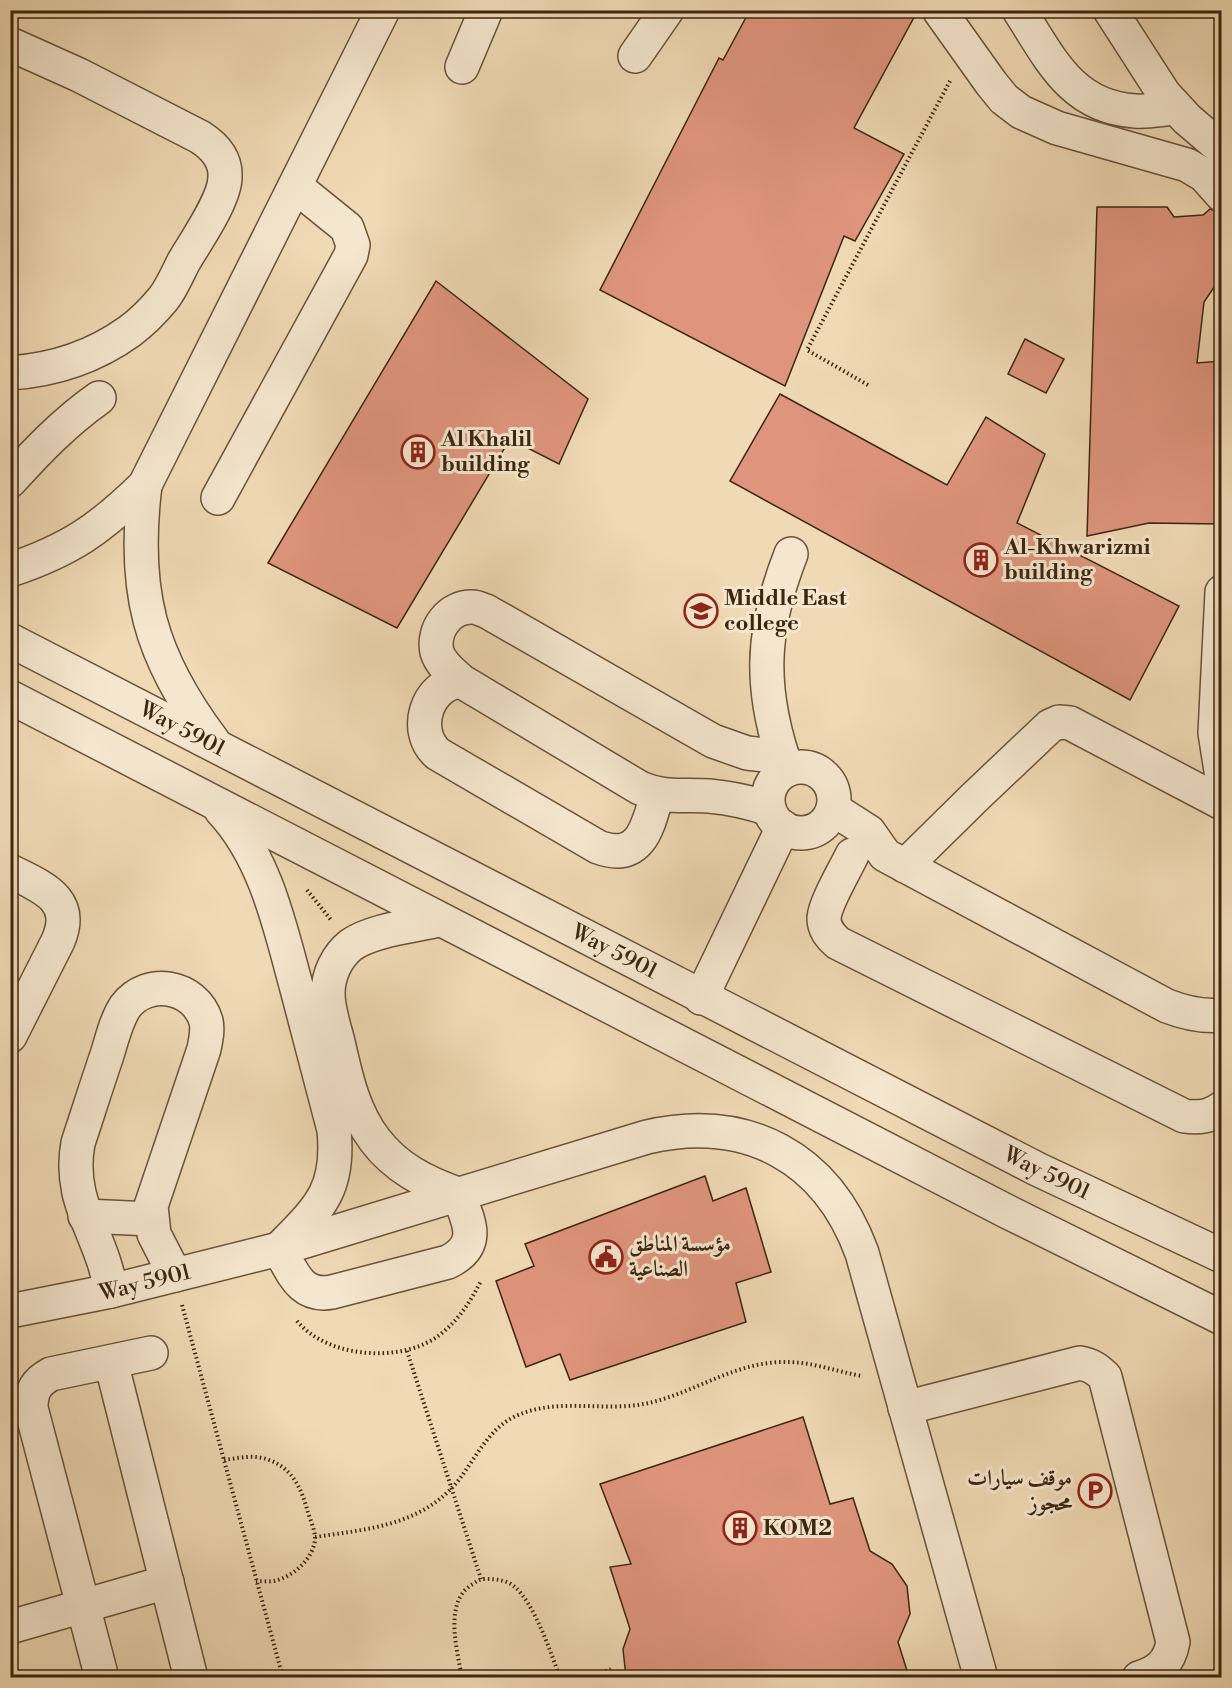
<svg xmlns="http://www.w3.org/2000/svg" width="1232" height="1688" font-family="'Libre Bodoni',Amiri,serif">
	<style>
		.building { fill: #df957d; stroke: #3c2610; stroke-width: 1.5 }
		.lines { fill: none; stroke-linecap: round; stroke-linejoin: round }
		.minor-casing { stroke: #695339; stroke-width: 36 }
		.path { stroke: #3c2610; stroke-width: 4; stroke-dasharray: 1.5 3; stroke-linecap: butt }
		.minor { stroke: #f5e7cf; stroke-width: 33 }
		.labels { text-anchor: middle; dominant-baseline: central; stroke-width: 6; stroke-linejoin: round; paint-order: stroke }
		.poi-label { font-size: 22px; font-weight: bold; fill: #3c2610; stroke: #f5e7cf; text-anchor: start }
		.street-label { font-size: 22px; fill: #3c2610; stroke: #f5e7cf }
	</style>
	<rect width="100%" height="100%" fill="#f0dab5"/>
	<filter id="stains"><feTurbulence type="fractalNoise" baseFrequency=".00333" numOctaves="4"/><feColorMatrix values="0 0 0 0 .2 0 0 0 0 .09 0 0 0 0 .02 0 0 0 .5 -.17"/></filter>
	<radialGradient id="worn" r=".72"><stop offset=".6" stop-color="#630" stop-opacity="0"/><stop offset="1" stop-color="#630" stop-opacity=".3"/></radialGradient>
	<!-- building -->
	<path class="building" d="M750,10h168l-64,118 50,26 -49,87 -11,-5 -59,150 -185,-96 119,-232 4,2z
		M1097,207h70l7,10 29,-2 7,-6 11,4v64l-17,25 -7,61 24,-2 -2,69h2v94l-72,-1 -62,13z
		M436,281l152,118 -29,65 -49,-25 -113,189 -129,-65z
		M1025,339l39,20 -18,34 -38,-19z
		M780,394l167,91 39,-68 59,37 -28,69 162,83 -49,94 -400,-219z
		M705,1176l8,25 33,-13 25,84 -35,11 10,39 -176,58 -10,-26 -34,13 -30,-86 38,-15 -9,-22z
		M803,1417l27,87 23,-6 17,53 22,13 15,22 3,28 -12,28 11,35h-283l-3,-28 7,-20 -20,-62 21,-3 -31,-80z"/>
	<g class="lines">
		<defs>
			<g id="minor">
				<path d="M939,10l52,73 13,16 17,13 36,16 130,37 17,10 18,20"/>
				<path d="M1019,10c31,48 52,97 116,101 13,1 28,-2 41,-3"/>
				<path d="M1110,10l54,84 23,25 35,30"/>
				<path d="M10,44l69,31 121,62c14,9 26,22 25,40 0,23 -30,65 -42,86 -6,12 -12,26 -20,36 -10,12 -21,23 -33,32 -36,26 -75,39 -120,42"/>
				<path d="M635,56l32,-46"/>
				<path d="M462,67l24,-57"/>
				<path d="M10,481c28,-31 55,-59 89,-83"/>
				<path d="M145,485c-13,105 4,171 68,256"/>
				<path d="M218,498l133,-243 2,-10 -6,-17 -52,-42"/>
				<path d="M10,570c60,-20 90,-41 135,-85l238,-475"/>
				<path d="M1222,592l-7,141 7,44"/>
				<path id="s1" d="M10,640l1027,529 185,87"/>
				<path d="M461,681c-35,3 -49,51 -23,73l160,93c43,16 50,-21 59,-52"/>
				<path d="M10,697l998,515 214,106"/>
				<circle cx="801" cy="800" r="33"/>
				<path d="M787,770c-28,-79 -27,-137 4,-216"/>
				<path d="M769,809c-19,-7 -39,-11 -60,-13 -27,-2 -43,3 -69,-8l-179,-107c-9,-9 -20,-16 -24,-29 -5,-22 12,-46 36,-45 4,0 9,3 13,4l227,130 34,12 36,4"/>
				<path d="M833,809l36,23 16,23 282,151c18,7 35,11 55,9"/>
				<path d="M221,810c45,48 59,117 76,179 12,47 25,94 37,141 6,61 -15,78 -55,119 14,23 21,49 53,43l116,-30c34,-17 21,-40 10,-68 -32,-11 -62,-26 -83,-54 -22,-29 -29,-63 -37,-98 -4,-16 -10,-32 -10,-49 0,-18 9,-37 23,-48 21,-15 62,-19 88,-25"/>
				<path d="M852,855c-7,15 -27,48 -28,63 0,11 6,18 14,25l346,173c15,2 25,1 38,-8"/>
				<path d="M905,866l69,-68 76,-72 9,-4 11,1 152,80"/>
				<path d="M10,871c32,16 66,28 48,70l-48,95"/>
				<path d="M701,998l82,-171"/>
				<path d="M85,1216l66,3"/>
				<path d="M111,1291c-9,-57 -44,-88 -33,-148 10,-30 19,-59 29,-88 5,-16 9,-34 18,-48 22,-30 70,-22 81,14 2,9 0,18 -2,28l-53,157 3,28 21,41"/>
				<path id="s2" d="M10,1311l101,-20 168,-42 368,-112c100,-23 180,20 215,116l119,425"/>
				<path d="M111,1362l80,316"/>
				<path d="M905,1408l175,-45c11,2 17,6 25,14l68,265c-4,21 -14,30 -34,36"/>
				<path d="M10,1627l157,-45"/>
				<path d="M102,1678l-71,-270c0,-17 5,-26 20,-34l100,-21"/>
			</g>
		</defs>
		<!-- minor casing -->
		<use href="#minor" class="minor-casing"/>
		<!-- path -->
		<path class="path" d="M868,385l-61,-35 143,-269
			M307,890l24,30
			M182,1305l101,373
			M297,1321c31,38 108,43 145,12 18,-15 28,-31 39,-52
			M407,1351l74,228
			M224,1460c15,-2 31,-6 45,0 23,8 32,28 38,49 2,8 7,18 8,27 1,21 -22,41 -41,45 -6,1 -12,0 -18,0
			M315,1537c55,-8 110,-12 146,-60 14,-19 28,-46 49,-58 41,-23 89,-7 134,-15 47,-9 88,-41 138,-42 28,-1 52,9 80,14
			M462,1678c-5,-29 -19,-77 11,-94 4,-3 7,-5 12,-5 11,0 22,1 30,8 20,18 36,66 45,91
			M589,1678l22,-9"/>
		<!-- minor -->
		<use href="#minor" class="minor"/>
	</g>
	<!-- icons -->
	<defs>
		<symbol id="building-ring" viewBox="-11 -11 22 22"><circle r="9.5" fill="#f5e7cf" stroke="#8f2418" stroke-width="1.5"/><path d="M-4-6H4V6H1V3H-1V6H-4ZM-2.5-4.3h1.7v1.8h-1.7ZM.8-4.3h1.7v1.8H.8ZM-2.5-1h1.7V.8h-1.7ZM.8-1h1.7V.8H.8Z" fill="#8f2418"/></symbol>
		<symbol id="university-ring" viewBox="-11 -11 22 22"><circle r="9.5" fill="#f5e7cf" stroke="#8f2418" stroke-width="1.5"/><path d="M0-5L7-2L0 1L-7-2ZM-4 1L0 2.5L4 1V4Q0 6-4 4Z" fill="#8f2418"/></symbol>
		<symbol id="civic-ring" viewBox="-11 -11 22 22"><circle r="9.5" fill="#f5e7cf" stroke="#8f2418" stroke-width="1.5"/><path d="M-.6-6.5H3V-4.5H.6V-3L4-1V1h2V6H-6V1h2V-1L-.6-3ZM-1.2 2.5V6h2.4V2.5Z" fill="#8f2418"/></symbol>
		<symbol id="parking-ring" viewBox="-11 -11 22 22"><circle r="9.5" fill="#f5e7cf" stroke="#8f2418" stroke-width="1.5"/><path d="M-3.5-5.5H1a3.5 3.5 0 0 1 0 7H-1V5.5H-3.5ZM-1-3.4V-.6H.8a1.4 1.4 0 0 0 0-2.8Z" fill="#8f2418"/></symbol>
	</defs>
	<g fill-rule="evenodd">
		<use href="#building-ring" x="399" y="433" width="38" height="38"/>
		<use href="#building-ring" x="962" y="541" width="38" height="38"/>
		<use href="#university-ring" x="682" y="592" width="38" height="38"/>
		<use href="#civic-ring" x="587" y="1238" width="38" height="38"/>
		<use href="#parking-ring" x="1076" y="1472" width="38" height="38"/>
		<use href="#building-ring" x="721" y="1509" width="38" height="38"/>
	</g>
	<g class="labels">
		<!-- poi labels -->
		<g class="poi-label">
			<text x="441" y="439">Al Khalil<tspan x="441" dy="25">building</tspan></text>
			<text x="1004" y="547">Al-Khwarizmi<tspan x="1004" dy="25">building</tspan></text>
			<text x="724" y="598">Middle East<tspan x="724" dy="25">college</tspan></text>
			<text x="629" y="1244">مؤسسة المناطق<tspan x="629" dy="25">الصناعية</tspan></text>
			<text x="1072" y="1478" text-anchor="end">موقف سيارات<tspan x="1072" dy="25">محجوز</tspan></text>
			<text x="763" y="1528">KOM2</text>
		</g>
		<!-- street labels -->
		<g class="street-label">
			<text stroke="none"><textPath href="#s1" startOffset="194">Way 5901</textPath></text>
			<text stroke="none"><textPath href="#s1" startOffset="680">Way 5901</textPath></text>
			<text stroke="none"><textPath href="#s1" startOffset="1166">Way 5901</textPath></text>
			<text stroke="none"><textPath href="#s2" startOffset="138">Way 5901</textPath></text>
		</g>
	</g>
	<!-- margin -->
	<rect width="1232" height="1688" fill="none" stroke="#f0dab5" stroke-width="36"/>
	<rect x="12" y="12" width="1208" height="1664" fill="none" stroke="#3c2610" stroke-width="3"/>
	<rect x="18" y="18" width="1196" height="1652" fill="none" stroke="#3c2610" stroke-width="1.5"/>
	<rect width="100%" height="100%" filter="url(#stains)"/>
	<rect width="100%" height="100%" fill="url(#worn)"/>
</svg>
